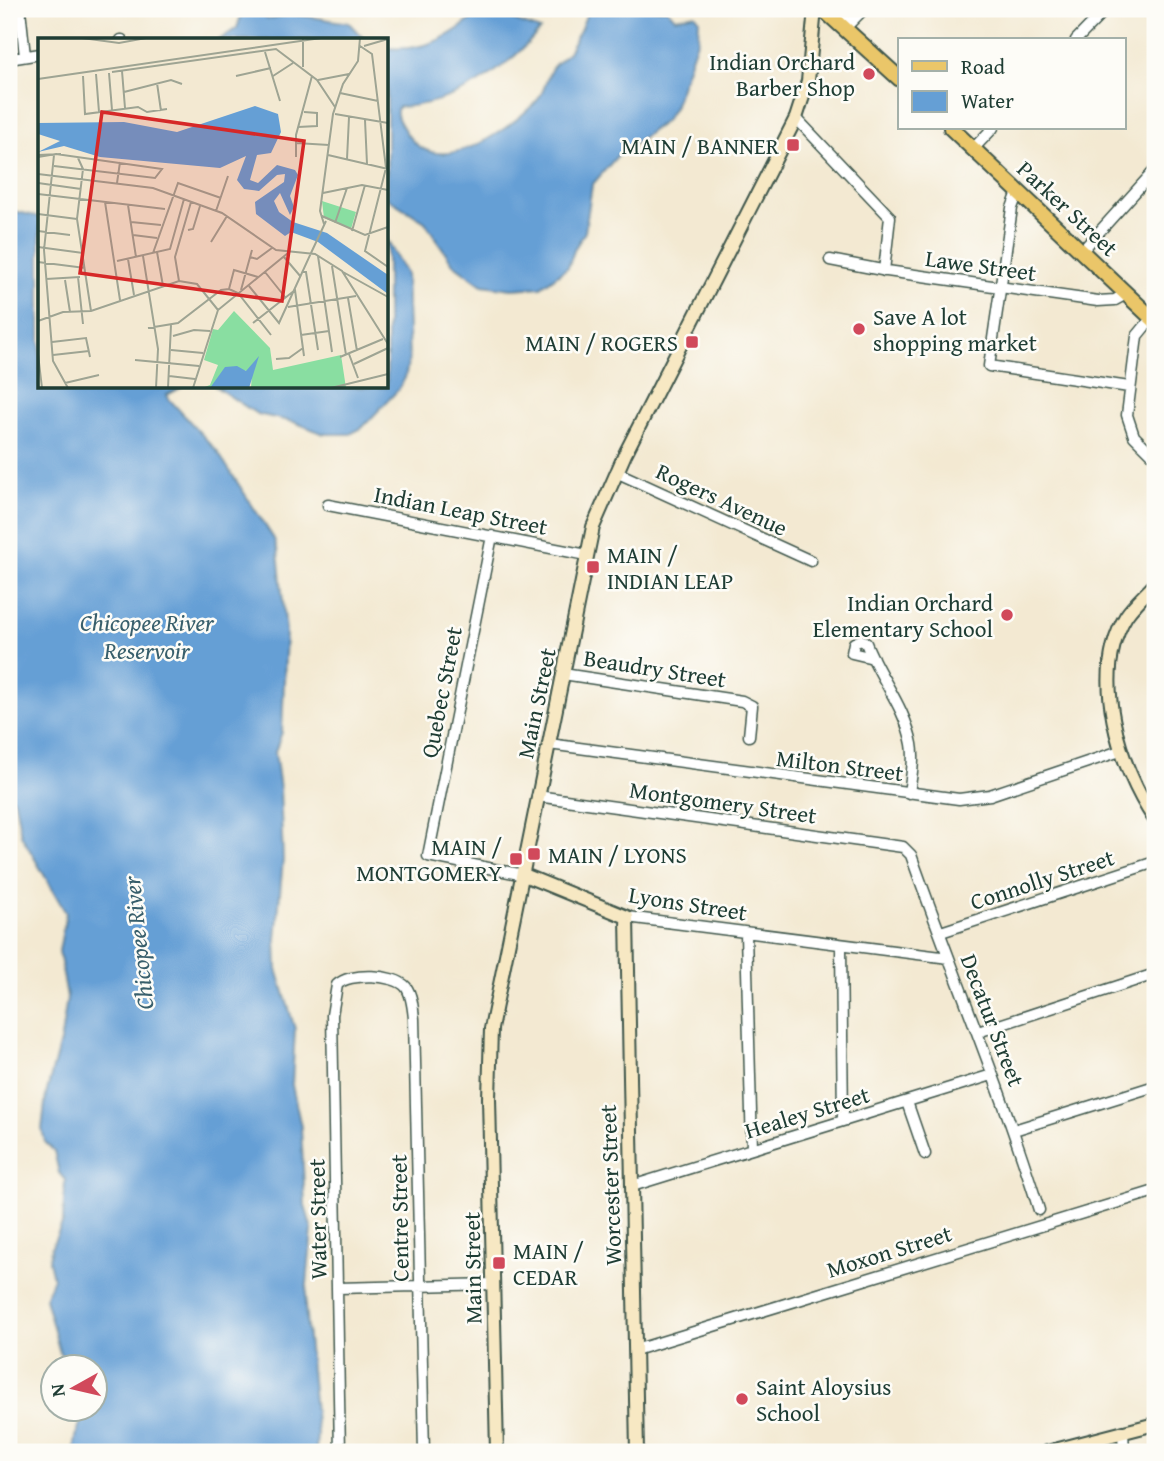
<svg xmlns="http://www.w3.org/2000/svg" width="1164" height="1461" font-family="'Gentium Book Plus',serif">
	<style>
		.water { fill: #659fd5; stroke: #426e84; stroke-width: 2 }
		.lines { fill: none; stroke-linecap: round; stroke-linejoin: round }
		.street-casing { stroke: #3f574c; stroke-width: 13 }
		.secondary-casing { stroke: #3f574c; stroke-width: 16 }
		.primary-casing { stroke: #3f574c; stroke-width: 18 }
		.street { stroke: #fff; stroke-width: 10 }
		.secondary { stroke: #f7e8c3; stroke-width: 12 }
		.primary { stroke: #eac669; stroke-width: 14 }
		.poi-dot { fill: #d1495b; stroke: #fdfcf7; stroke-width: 2.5 }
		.labels { text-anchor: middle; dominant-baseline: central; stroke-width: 5; stroke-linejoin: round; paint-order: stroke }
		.poi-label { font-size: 23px; fill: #1f3d34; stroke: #fdfcf7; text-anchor: end }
		.street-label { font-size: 23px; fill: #1f3d34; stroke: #fdfcf7 }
		.water-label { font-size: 24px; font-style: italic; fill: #385f6c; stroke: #fdfcf7 }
		.inset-road { fill: none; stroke: #9ea493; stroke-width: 2 }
		.view { fill: #d62828; fill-opacity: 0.15; stroke: #d62828; stroke-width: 3.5 }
		.inset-edge { fill: none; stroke: #1f3d34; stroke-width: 3.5 }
	</style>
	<rect width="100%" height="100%" fill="#fdfcf7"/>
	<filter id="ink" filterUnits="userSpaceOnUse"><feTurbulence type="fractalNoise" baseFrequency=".0143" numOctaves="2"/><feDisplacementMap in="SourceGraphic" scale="14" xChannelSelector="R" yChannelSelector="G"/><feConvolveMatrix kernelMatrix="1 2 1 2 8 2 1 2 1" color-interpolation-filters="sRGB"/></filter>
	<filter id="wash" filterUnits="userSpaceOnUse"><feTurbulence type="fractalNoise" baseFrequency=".00686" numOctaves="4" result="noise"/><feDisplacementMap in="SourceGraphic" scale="28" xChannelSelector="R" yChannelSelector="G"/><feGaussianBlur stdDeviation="1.57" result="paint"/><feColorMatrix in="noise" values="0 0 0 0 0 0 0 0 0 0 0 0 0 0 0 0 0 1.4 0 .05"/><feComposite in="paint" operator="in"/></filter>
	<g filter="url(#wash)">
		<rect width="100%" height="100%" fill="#f3e9d2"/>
		<!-- water -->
		<path class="water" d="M243,9l11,1 14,9 24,-5 57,9 16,17h-146l18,-12z
			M483,9l57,21c-36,42 -85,75 -142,77 -4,9 3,16 7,24 31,51 99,2 128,-26 10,-9 12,-21 17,-33 3,-9 13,-12 18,-20 8,-13 16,-28 20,-43h79l8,9 20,-4 4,5 -1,19 -24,69 -9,14 -47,34 -26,30 -7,47 -10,16 -7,19 -27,20 -29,2 -30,-4 -29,-21 -28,-42 -38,-24v-150c39,4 68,-13 96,-39z
			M9,210l31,7v170h142l-15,8 2,4 48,52 57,88 4,13 8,80 -4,100 -7,20 5,37 3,70 -7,80 1,30 18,60 -3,56 9,42 4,78 7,25 -7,76 12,127 -1,19h-241c-2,-17 7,-27 8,-43l11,-1v-42h-24l-10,-13 -15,-55 8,-20 -4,-17 2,-13 12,-26 2,-42 -6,-7 -5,-22 -9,-9 -3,-13 4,-34 15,-57 6,-40 -8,-47 7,-38 -45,-78 -6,-33 -6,-8z
			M387,240l19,34 3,85 -4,19 -7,12 -36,38 -12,6h-26l-30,-12 -37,-8 -41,-27h171z"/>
	</g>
	<g filter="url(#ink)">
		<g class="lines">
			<defs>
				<path id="street" d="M20,9l5,47
					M843,9l3,18
					M846,27l18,-18
					M121,40h1
					M1076,40l30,-31
					M9,59l31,-5
					M796,118l94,99 -6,54
					M973,149l20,-21
					M1018,192l-6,16 -23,158 140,21
					M1081,252l74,-82
					M830,260l57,11 211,30 17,-1 11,-6
					M1155,314l-18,22 -10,79 7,21 21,21
					M616,472l195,89
					M328,505l259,50
					M492,536l-64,320 96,19
					M873,658l-21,-5 2,-10 7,-3 5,3c13,34 39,64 46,101 3,16 -1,33 -3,49
					M563,674l179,27 10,5 -3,30
					M549,744l410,55 31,-4 130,-44
					M537,796l366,51 8,8c42,119 91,235 128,355
					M627,917l322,41
					M941,932l214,-70
					M746,934l6,214
					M841,947l2,174
					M978,1032l177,-58
					M907,1102l18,52
					M1014,1130l141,-44
					M632,1186l360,-111
					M338,1288l155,-4
					M635,1350l520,-159
					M1123,1431l1,21
					M340,1452l-8,-437 5,-30c12,-13 58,-11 69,2 6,8 7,22 8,32l10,433"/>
				<path id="secondary" d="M1155,584c-9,10 -22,21 -29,32 -36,60 -7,151 29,204
					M524,875l103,42 10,535
					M497,1452l-8,-354 2,-69 102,-502 32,-73 171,-336 12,-37 7,-72
					M1047,1452l108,-28"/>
				<path id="primary" d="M823,9l77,70
					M951,128l204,193"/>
			</defs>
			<!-- street casing -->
			<use href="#street" class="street-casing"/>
			<!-- secondary casing -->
			<use href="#secondary" class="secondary-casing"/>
			<!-- primary casing -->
			<use href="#primary" class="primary-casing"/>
			<!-- street -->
			<use href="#street" class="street"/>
			<!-- secondary -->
			<use href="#secondary" class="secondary"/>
			<!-- primary -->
			<use href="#primary" class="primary"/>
		</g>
	</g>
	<!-- markers -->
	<g class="poi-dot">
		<circle cx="869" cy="74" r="7"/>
		<rect x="786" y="138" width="14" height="14" rx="3.5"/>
		<circle cx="859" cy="329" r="7"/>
		<rect x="685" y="335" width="14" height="14" rx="3.5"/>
		<rect x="586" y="560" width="14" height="14" rx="3.5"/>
		<circle cx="1007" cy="615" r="7"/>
		<rect x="527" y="847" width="14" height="14" rx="3.5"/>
		<rect x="509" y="852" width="14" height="14" rx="3.5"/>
		<rect x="492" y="1256" width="14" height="14" rx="3.5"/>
		<circle cx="742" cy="1399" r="7"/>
	</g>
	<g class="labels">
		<!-- poi labels -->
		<g class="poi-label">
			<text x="855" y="61">Indian Orchard<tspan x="855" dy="26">Barber Shop</tspan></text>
			<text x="779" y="145">MAIN / BANNER</text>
			<text x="873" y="316" text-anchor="start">Save A lot<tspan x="873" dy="26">shopping market</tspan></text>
			<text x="678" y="342">MAIN / ROGERS</text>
			<text x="607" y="554" text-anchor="start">MAIN /<tspan x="607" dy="26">INDIAN LEAP</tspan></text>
			<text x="993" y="602">Indian Orchard<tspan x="993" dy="26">Elementary School</tspan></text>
			<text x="502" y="846">MAIN /<tspan x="502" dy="26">MONTGOMERY</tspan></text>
			<text x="548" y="854" text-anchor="start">MAIN / LYONS</text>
			<text x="513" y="1250" text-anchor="start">MAIN /<tspan x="513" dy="26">CEDAR</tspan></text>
			<text x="756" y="1386" text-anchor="start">Saint Aloysius<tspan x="756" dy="26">School</tspan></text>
		</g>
		<!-- street labels -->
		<g class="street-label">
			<text transform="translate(1068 208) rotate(43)">Parker Street</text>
			<text transform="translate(981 265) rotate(8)">Lawe Street</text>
			<text transform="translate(722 499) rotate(25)">Rogers Avenue</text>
			<text transform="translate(461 510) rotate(11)">Indian Leap Street</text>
			<text transform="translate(655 668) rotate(9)">Beaudry Street</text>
			<text transform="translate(441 692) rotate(-79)">Quebec Street</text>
			<text transform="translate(536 703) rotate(-78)">Main Street</text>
			<text transform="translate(840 765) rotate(7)">Milton Street</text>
			<text transform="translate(723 802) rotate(8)">Montgomery Street</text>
			<text transform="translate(1042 879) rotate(-18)">Connolly Street</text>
			<text transform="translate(688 903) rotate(9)">Lyons Street</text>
			<text transform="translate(993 1020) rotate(69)">Decatur Street</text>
			<text transform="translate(807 1112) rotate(-17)">Healey Street</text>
			<text transform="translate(610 1185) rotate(-92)">Worcester Street</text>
			<text transform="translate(399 1218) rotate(-91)">Centre Street</text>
			<text transform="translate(317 1219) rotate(-91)">Water Street</text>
			<text transform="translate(889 1251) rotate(-17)">Moxon Street</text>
			<text transform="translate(472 1268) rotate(-91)">Main Street</text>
		</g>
		<!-- water labels -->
		<g class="water-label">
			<text x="147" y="622">Chicopee River<tspan x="147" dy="28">Reservoir</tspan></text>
			<text transform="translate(138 943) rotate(-96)">Chicopee River</text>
		</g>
	</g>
	<!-- overview -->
	<g transform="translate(38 38)">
		<rect width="350" height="350" fill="#f3e9d2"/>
		<path d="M284,163l34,11 -5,17 -27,-11zM196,273l36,37 3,22 68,-15 5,33h-95l1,-16 -22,-4 -15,20h-13l8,-3 8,-20 -14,-5 9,-31 5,1z" fill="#89dea1"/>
		<path d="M217,68l23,8 3,18 -10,21 -14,2 -7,25 8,3 19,-18 18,5 3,5 -8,21 4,11 -4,8 -10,-22 -6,8 5,11 14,10 34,11 61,42v19l-70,-52 -27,-10 -6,4 -29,-22 -1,-12 29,-20 1,-8 -8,1 -18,16 -15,-2 -7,-9 9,-24 -26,12 -120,-11 -36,-11 -26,6 22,-11 -22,-7v-11l86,-1 53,10zM221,318l-10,32h-39l15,-21 12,-1 9,5z" fill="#659fd5"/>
		<path class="inset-road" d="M44,0l37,5 27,-5M322,8l12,8 14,114 -21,83 23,16M326,8l24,-7M227,14l15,49M265,29v-29M84,33l3,37M74,34l164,-23 41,31 18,27M71,35l3,37M58,36l3,38M45,38l2,38 53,-7 9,5 20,-3M198,38l35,-8M235,38l20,-13M0,41l283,-41M280,42l31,-6M119,45l4,28M86,54l47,-12 11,4M302,55l38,8M297,76l53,9M327,82l2,44M260,89l19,-1v-13l-13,-1M258,105l33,2M0,117l23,-1M16,117l-10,95 9,111 15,27M290,117l60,14M0,119l18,-3 106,15 -7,9 -101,-12M258,119v-22l16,-59M40,120l5,11 -6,50 14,92M309,121l2,-42M0,136l115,14 69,25 54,37 39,4 27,17 46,73M0,145l43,6M79,145l3,-21M285,155l39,-8 26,5M0,156l127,15M67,164l15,98M90,167l8,52M178,173l12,-35M0,176l39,5M284,178l43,19 23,-8M93,184l30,3M297,185l12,-35M286,186l-4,-13 13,-97 10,-30 15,-23 2,-23M150,192l5,-1 7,-23M0,193l32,4M314,193l13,-46M95,197l24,3M173,204l16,-26M0,209l45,6M119,214l6,34M115,215l25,-70 43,15M273,215l15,-32M105,218l15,93 -2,39M280,218l14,96M212,219l7,2 15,-11M246,219l17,20M90,221l6,36M79,223l53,-12 14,-50M0,224l47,6M294,228l14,89M227,234l20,25M265,234h3l12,78M305,234l45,25M40,239l5,47M8,241l34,-2M27,242l5,32M141,243l-4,-24 16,-55M211,248l30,37 32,-70M191,251l9,4 33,42M191,251l5,-19 24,7M203,252l11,-40M310,260l9,53M250,269l68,-11M0,283l25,-9 28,-1 88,-30 18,3 21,26M215,285l42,-33 9,66M110,290l30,-5 43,-33 8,-1M263,297l28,-4M135,298l21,-6 16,1M14,304l34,-4 4,19M133,312l32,3M0,316l4,34M311,316l9,24M15,317l36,-4M302,319l43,-18M238,321l13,-1 14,-10M97,322l64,6M316,326l34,-16M131,338l26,3M27,345l34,-8M130,350l3,-63M155,350l25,-78 70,-57M293,350l57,-14"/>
		<path class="view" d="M64,74l202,29 -22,160 -202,-28z"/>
		<rect width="350" height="350" class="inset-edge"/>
	</g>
	<!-- margin -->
	<rect width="1164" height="1461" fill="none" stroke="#fdfcf7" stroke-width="35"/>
	<!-- legend -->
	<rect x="898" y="38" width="228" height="91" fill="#fdfcf7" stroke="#a4b0a9" stroke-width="2"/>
	<rect x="912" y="61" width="35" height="10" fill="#eac669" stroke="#a4b0a9" stroke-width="2"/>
	<text x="961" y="74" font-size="21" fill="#1f3d34">Road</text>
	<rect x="912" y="91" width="35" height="21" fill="#659fd5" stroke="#a4b0a9" stroke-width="2"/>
	<text x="961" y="108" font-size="21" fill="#1f3d34">Water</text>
	<!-- north arrow -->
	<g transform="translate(74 1388) rotate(262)"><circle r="33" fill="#fdfcf7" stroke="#a4b0a9" stroke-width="2"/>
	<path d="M0-5L12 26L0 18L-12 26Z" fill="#d1495b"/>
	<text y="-10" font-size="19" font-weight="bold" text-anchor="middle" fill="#1f3d34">N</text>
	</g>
</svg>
